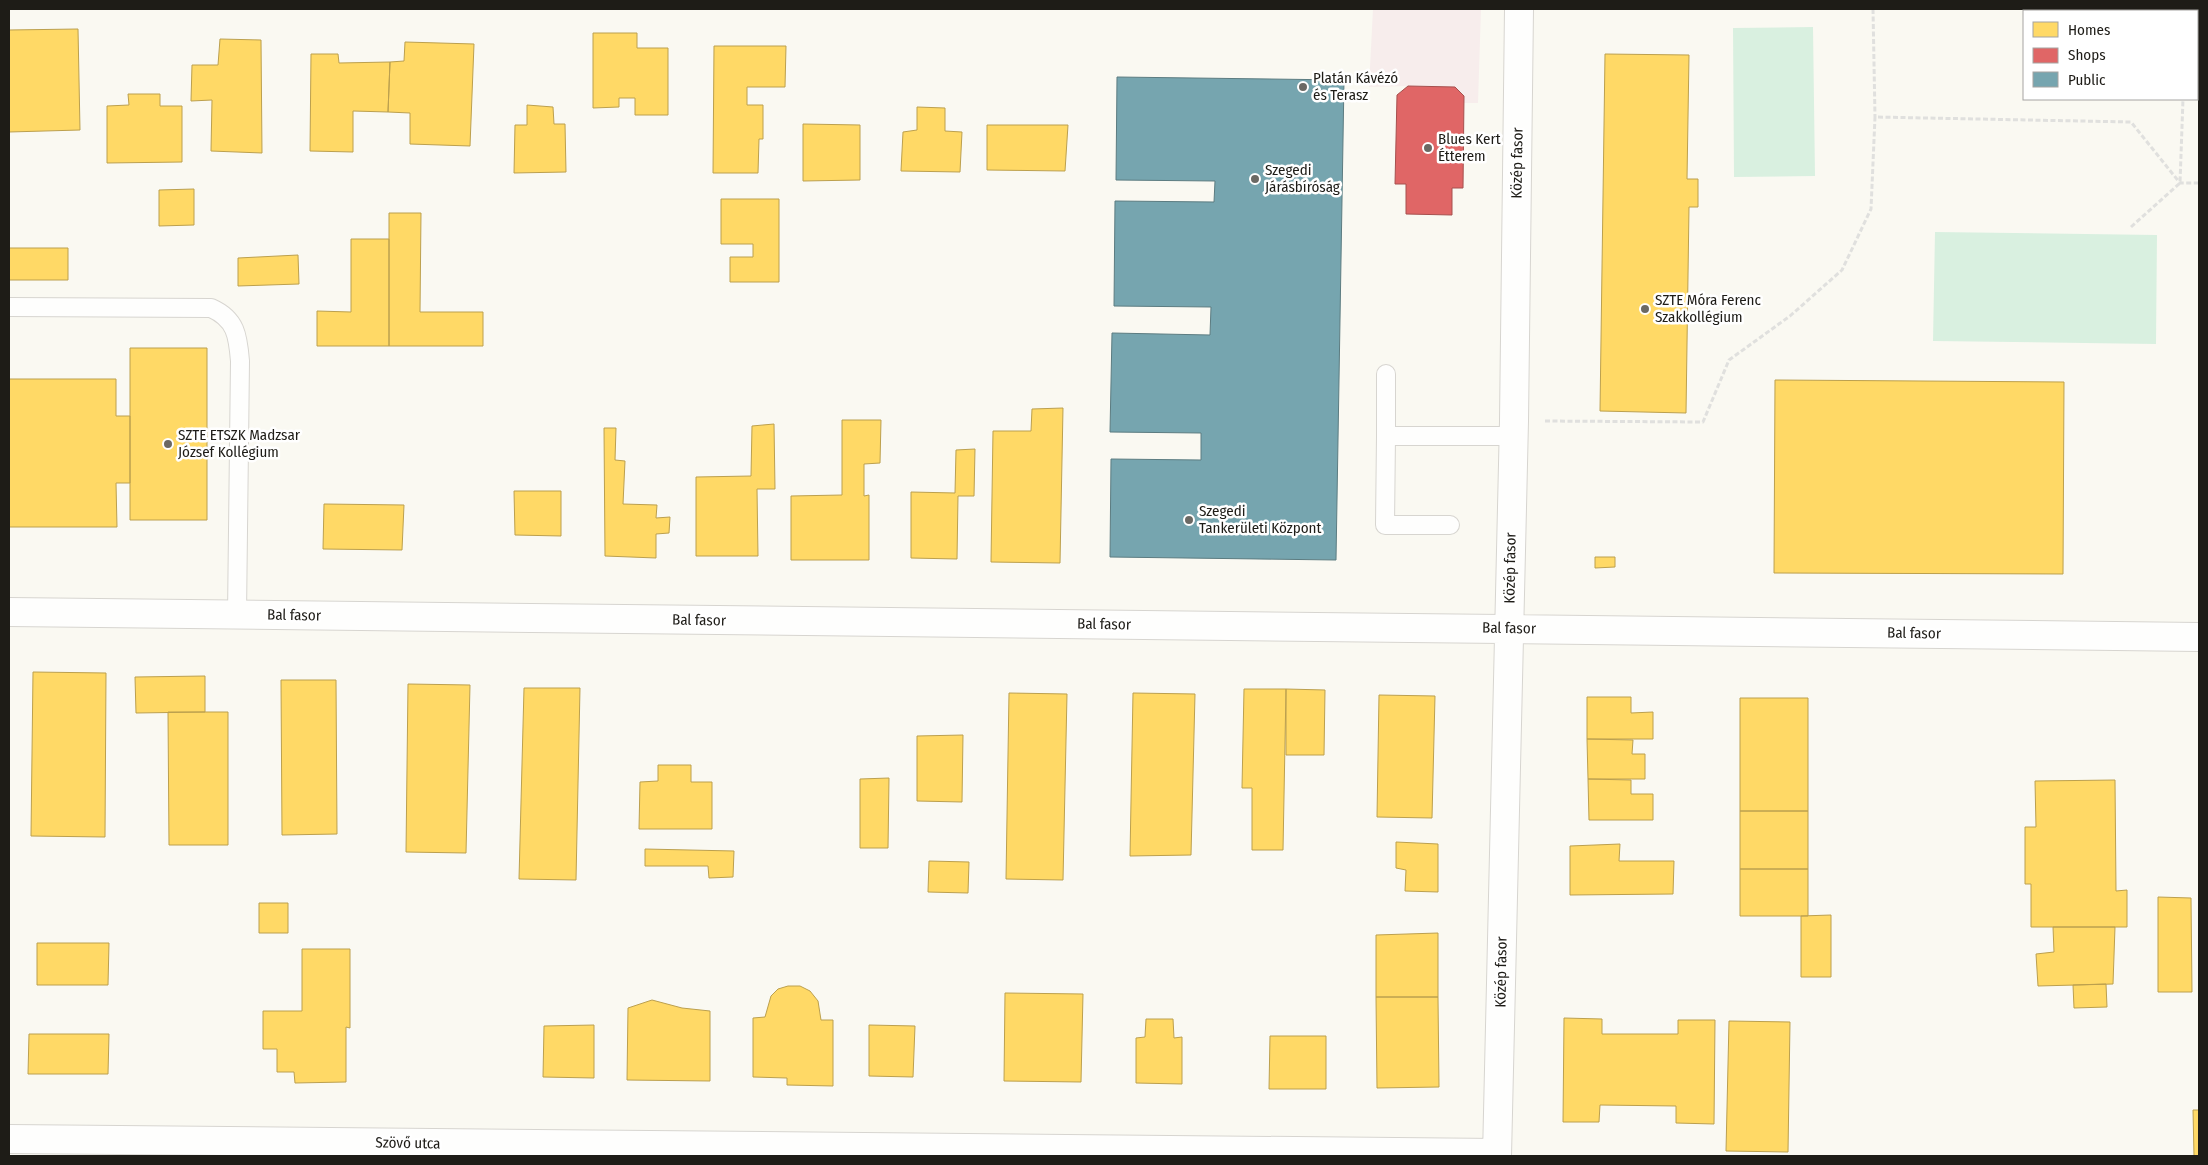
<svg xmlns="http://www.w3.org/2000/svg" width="2208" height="1165" font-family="'Fira Sans Condensed',sans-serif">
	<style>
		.commercial { fill: #f7edec }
		.green { fill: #d9f0e0 }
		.homes { fill: #ffd966; stroke: #bca04e }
		.shops { fill: #e06666; stroke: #a6504e }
		.public { fill: #76a5af; stroke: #5c7c81 }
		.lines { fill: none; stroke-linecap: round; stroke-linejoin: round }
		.lane-casing { stroke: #d7d5d0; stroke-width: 20 }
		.street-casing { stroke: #d7d5d0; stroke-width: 30 }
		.path { stroke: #e0e0de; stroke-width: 3; stroke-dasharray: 5 2.5; stroke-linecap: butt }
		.lane { stroke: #fefefd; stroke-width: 18 }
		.street { stroke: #fefefd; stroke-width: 28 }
		.poi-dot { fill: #6b6964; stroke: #fff; stroke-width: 2 }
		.labels { text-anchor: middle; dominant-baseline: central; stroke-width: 5; stroke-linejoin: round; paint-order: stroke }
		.poi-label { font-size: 15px; fill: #1e1c17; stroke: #fff; text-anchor: start }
		.street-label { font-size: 15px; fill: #1e1c17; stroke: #fff }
	</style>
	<rect width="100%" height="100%" fill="#faf9f2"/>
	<!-- commercial -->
	<path class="commercial" d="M1373,9h108l-3,94h-15l-55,-17 -39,1z"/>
	<!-- green -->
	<path class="green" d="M1813,27l2,149 -81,1 -1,-149z
		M1935,232l222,3 -1,109 -223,-3z"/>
	<!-- homes -->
	<path class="homes" d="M78,29l2,101 -71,2v-102z
		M593,33h44v15h31v67h-33v-17h-16v9l-26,1z
		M220,39l41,1 1,113 -51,-2 1,-51 -21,1 1,-36h26z
		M405,42l69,2 -4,102 -60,-2v-31l-22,-1 2,-50 14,-1z
		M714,46h72l-1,41h-38v18h16v34h-4l-1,34h-45z
		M311,54h27l1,9 51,-1 -2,50 -35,-1v41l-43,-1z
		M1605,54l84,1 -2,124h11v28h-9l-3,206 -86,-2z
		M128,94h32v12h22v56l-75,1v-57l22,-1z
		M527,105l26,2 1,17h11l1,48 -52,1 1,-48h12z
		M917,107l28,1v23l17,1 -2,40 -59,-1 2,-39 14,-2z
		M803,124l57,1v55l-57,1z
		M987,125h81l-3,46 -78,-1z
		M194,189v36l-35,1v-36z
		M721,199h58v83h-49v-25h23v-13h-32z
		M389,213h32l-1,99h63v34h-94z
		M351,239h38v107h-72v-35l34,1z
		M9,248h59v32h-59z
		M298,255l1,29 -61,2v-28z
		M130,348h77v172h-77z
		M9,379h107v37h14v67h-14l1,44h-108z
		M1775,380l289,2 -1,192 -289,-1z
		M1063,408l-3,155 -69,-1 2,-131h38l1,-22z
		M842,420h39l-1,43 -16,1v32l5,-1v65h-78v-64l51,-1z
		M774,424l1,65h-18l1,67h-62v-79l55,-1 1,-50z
		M604,428h12l-1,32 10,1 -2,43 34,1 -1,13 14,-1 -1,16 -13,1v24l-51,-2z
		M975,449l-1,47h-16l-1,63 -46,-1v-66l44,1 1,-43z
		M514,491h47v45l-46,-1z
		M324,504l80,1 -2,45 -79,-1z
		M1595,557h20v10l-20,1z
		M33,672l73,1 -1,164 -74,-1z
		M205,676v36l-69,1 -1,-36z
		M281,680h55l1,154 -55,1z
		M408,684l62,1 -4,168 -60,-1z
		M524,688h56l-4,192 -57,-1z
		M1244,689h42l-3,161h-31v-62h-10z
		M1286,689l39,1 -1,65h-38z
		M1009,693l58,1 -4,186 -57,-1z
		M1133,693l62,1 -4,161 -61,1z
		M1379,695l56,1 -3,122 -55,-1z
		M1587,697h44v16l22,-1v27h-66z
		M1740,698h68v113h-68z
		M168,712h60v133h-59z
		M963,735l-1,67 -45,-1v-65z
		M1587,739l46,1 -1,14h13v25h-57z
		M658,765h33v17h21v47h-73l1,-47 18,-1z
		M889,778l-1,70h-28v-69z
		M1588,779l43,1v14h22v26h-64z
		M2115,780l1,111 11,-1v37h-96v-43h-6v-57h11l-1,-46z
		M1740,811h68v58h-68z
		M1396,842l42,2v48l-33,-1 1,-21 -10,-2z
		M1620,844l-1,17h55l-1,33 -103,1v-49z
		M645,849l89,2 -1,26 -24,1 -1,-12h-63z
		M929,861l40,1 -1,31 -40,-1z
		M1740,869h68v47h-68z
		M2158,897l33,1 1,94h-34z
		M259,903h29v30h-29z
		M1831,915v62h-30v-61z
		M2053,927h62l-2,57 -75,2 -2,-32 18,-2z
		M1438,933v64h-62v-62z
		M37,943h72l-1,42h-71z
		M302,949h48v79l-4,-1v55l-51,1 -1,-11h-17v-23h-14v-38h39z
		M2106,984l1,23 -33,1 -1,-23z
		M788,986h12l10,5 8,10 3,19h12v66l-46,-1v-7l-34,-1v-59l12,-1 6,-21 7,-7z
		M1005,993l78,1 -2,88 -77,-1z
		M1376,997h62l1,90 -62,1z
		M652,1000l30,8 28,3v70l-83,-1 1,-72z
		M1564,1018l38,1v15h76v-14h37l-1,104 -38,-1v-17l-76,-1 -1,17h-36z
		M1146,1019h27l1,19 8,-1v47l-46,-1v-45l9,-1z
		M1729,1021l61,1 -2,130 -62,-1z
		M594,1025v53l-51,-1 1,-51z
		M869,1025l46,1 -2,51 -44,-1z
		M29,1034h80l-1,40h-80z
		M1270,1036h56v53h-57z
		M2193,1110h6v46h-5z"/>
	<!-- shops -->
	<path class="shops" d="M1408,86l47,1 9,9 -1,92h-11v27l-46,-1v-30h-11l2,-89z"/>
	<!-- public -->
	<path class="public" d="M1117,77l227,3 -8,480 -226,-3 1,-98 90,1v-27l-91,-1 2,-99 98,2 1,-28 -97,-1 1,-105 99,1 1,-21 -99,-1z"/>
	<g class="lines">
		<defs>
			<path id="lane" d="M9,307l202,1c25,11 27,28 29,53l-3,254
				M1386,436v-62
				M1450,525h-65l1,-89h127"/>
			<path id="street" d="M9,612l2190,25
				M9,1139l1488,14
				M1497,1156l17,-735 5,-412"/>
		</defs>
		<!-- lane casing -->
		<use href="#lane" class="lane-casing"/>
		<!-- street casing -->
		<use href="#street" class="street-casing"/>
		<!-- path -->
		<path class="path" d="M1873,9l2,108
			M2187,11v-2
			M2131,227l49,-44 3,-84
			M1545,421l158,1 26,-62 61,-44 52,-46 29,-61 4,-92 256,5 49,61h19"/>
		<!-- lane -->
		<use href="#lane" class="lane"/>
		<!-- street -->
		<use href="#street" class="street"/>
	</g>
	<!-- markers -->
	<g class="poi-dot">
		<circle cx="1303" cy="87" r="5"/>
		<circle cx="1428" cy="148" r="5"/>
		<circle cx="1255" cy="179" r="5"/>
		<circle cx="1645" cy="309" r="5"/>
		<circle cx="168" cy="444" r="5"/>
		<circle cx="1189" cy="520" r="5"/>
	</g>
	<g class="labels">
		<!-- poi labels -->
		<g class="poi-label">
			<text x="1313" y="78">Platán Kávézó<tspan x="1313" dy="17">és Terasz</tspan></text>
			<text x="1438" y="139">Blues Kert<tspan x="1438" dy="17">Étterem</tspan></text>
			<text x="1265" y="170">Szegedi<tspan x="1265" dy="17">Járásbíróság</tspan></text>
			<text x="1655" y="300">SZTE Móra Ferenc<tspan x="1655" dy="17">Szakkollégium</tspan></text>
			<text x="178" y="435">SZTE ETSZK Madzsar<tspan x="178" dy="17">József Kollégium</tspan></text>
			<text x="1199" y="511">Szegedi<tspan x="1199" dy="17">Tankerületi Központ</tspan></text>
		</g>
		<!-- street labels -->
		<g class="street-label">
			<text transform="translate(1517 163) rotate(-89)">Közép fasor</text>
			<text transform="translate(1510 568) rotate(-89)">Közép fasor</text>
			<text transform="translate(294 615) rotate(1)">Bal fasor</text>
			<text transform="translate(699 620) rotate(1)">Bal fasor</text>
			<text transform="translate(1104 624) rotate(1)">Bal fasor</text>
			<text transform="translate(1509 628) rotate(1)">Bal fasor</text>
			<text transform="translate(1914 633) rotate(1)">Bal fasor</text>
			<text transform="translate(1501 972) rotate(-89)">Közép fasor</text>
			<text transform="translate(408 1143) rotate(1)">Szövő utca</text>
		</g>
	</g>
	<!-- border -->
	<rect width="2208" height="1165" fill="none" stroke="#1e1c17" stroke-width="20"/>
	<!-- legend -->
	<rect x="2023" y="10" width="175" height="90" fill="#ffffff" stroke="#a5a4a2"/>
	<rect x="2033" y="22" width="25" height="15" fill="#ffd966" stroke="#a5a4a2"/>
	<text x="2068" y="35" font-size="15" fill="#1e1c17">Homes</text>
	<rect x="2033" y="48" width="25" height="15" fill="#e06666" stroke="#a5a4a2"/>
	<text x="2068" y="60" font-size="15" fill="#1e1c17">Shops</text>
	<rect x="2033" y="72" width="25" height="15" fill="#76a5af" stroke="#a5a4a2"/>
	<text x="2068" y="85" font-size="15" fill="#1e1c17">Public</text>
</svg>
